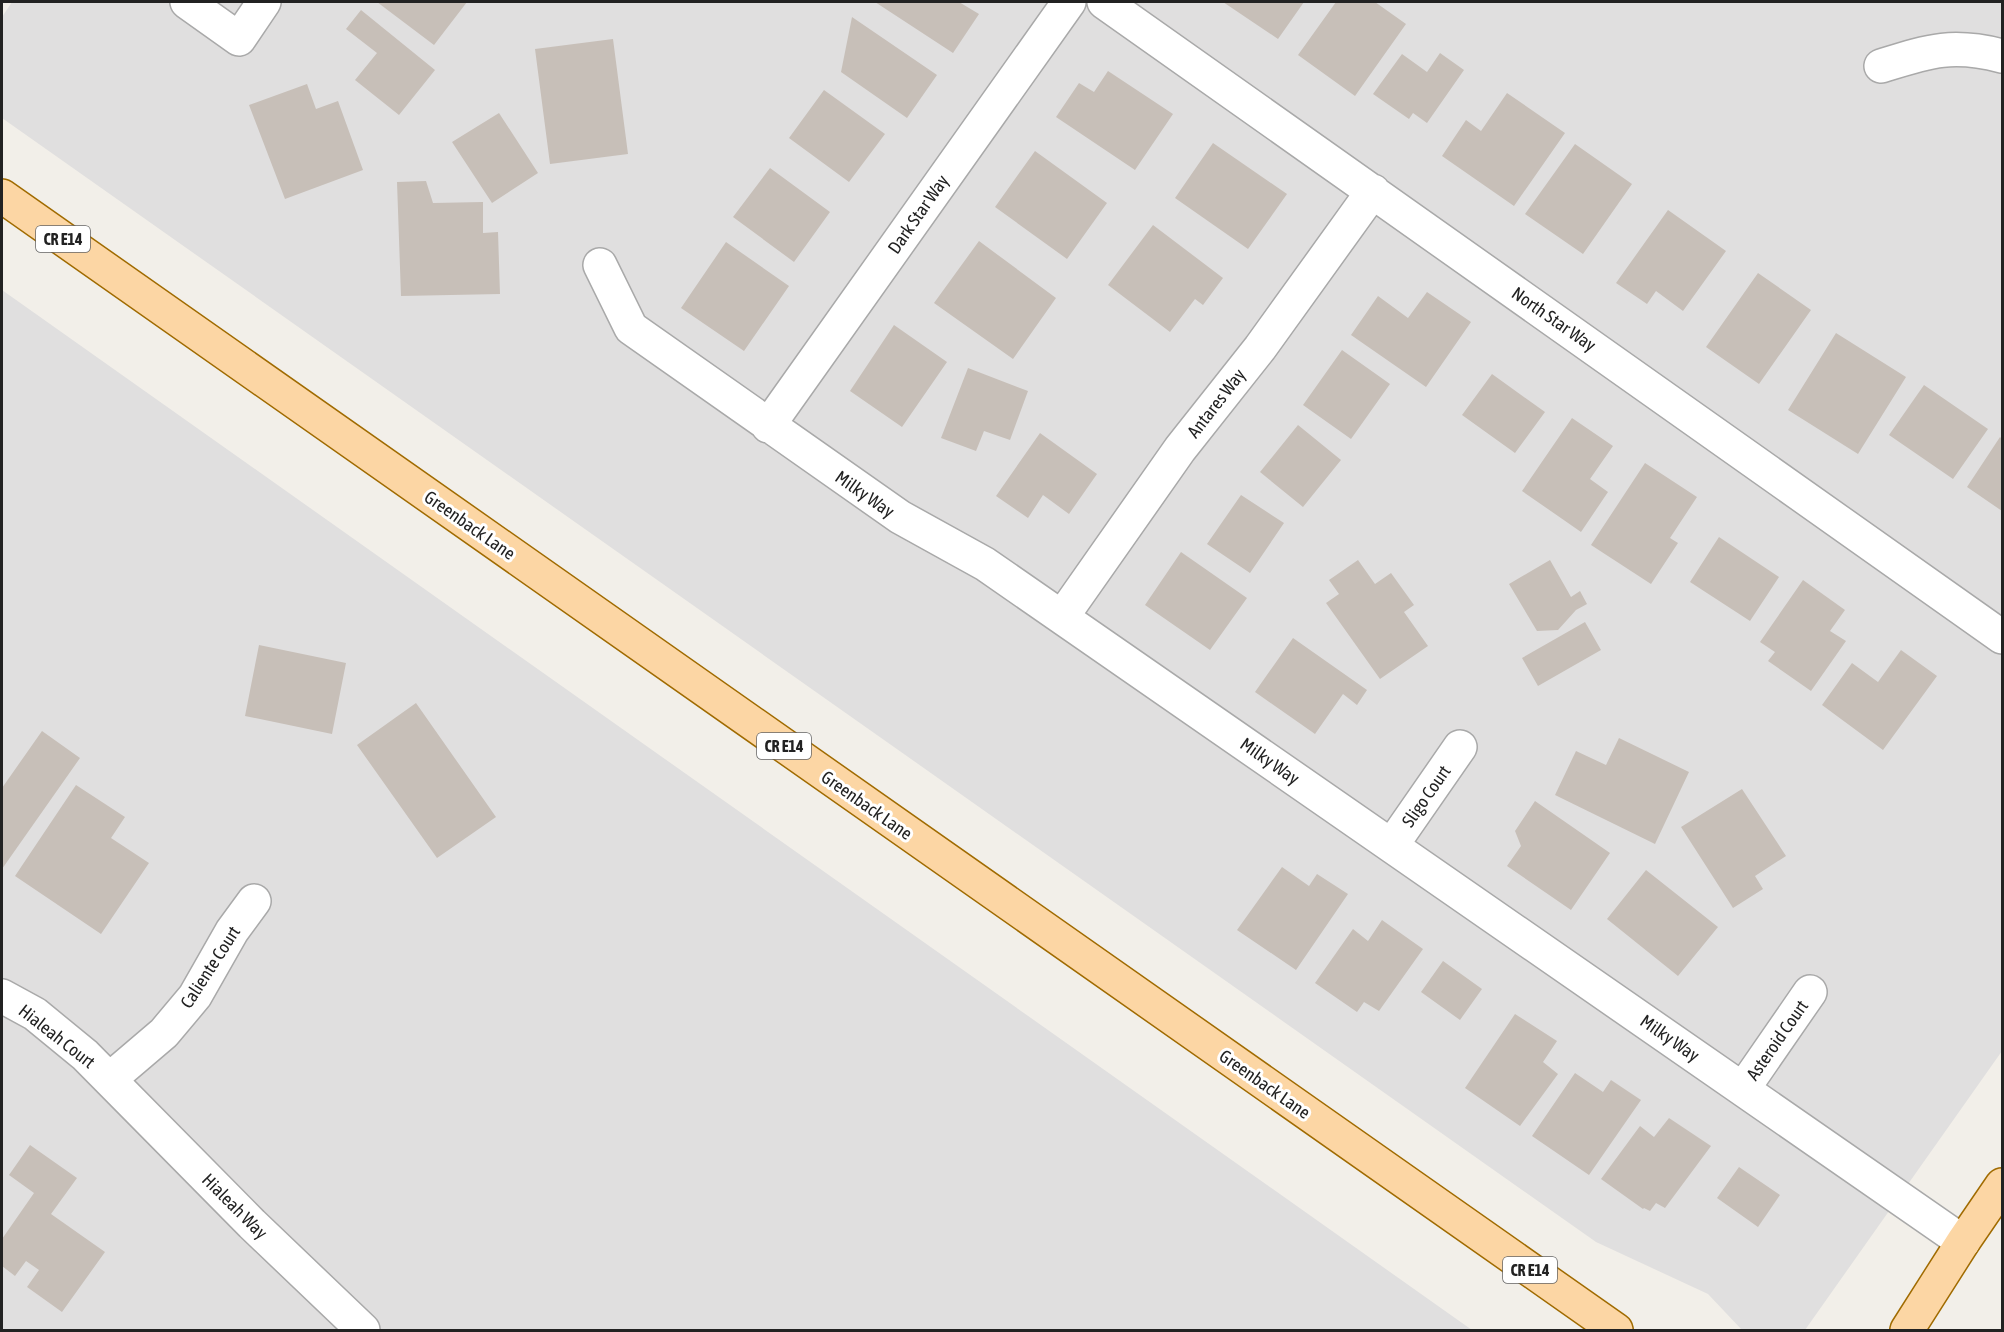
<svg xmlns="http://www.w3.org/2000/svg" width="2004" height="1332" font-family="'Asap Condensed',sans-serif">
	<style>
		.residential { fill: #e0dfdf }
		.building { fill: #c7bfb8 }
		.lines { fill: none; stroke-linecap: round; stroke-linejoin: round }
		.minor-casing { stroke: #a9a9a9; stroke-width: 36 }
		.major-casing { stroke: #a06b00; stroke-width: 36 }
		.minor { stroke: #fff; stroke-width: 33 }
		.major { stroke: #fcd6a4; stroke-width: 33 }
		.labels { text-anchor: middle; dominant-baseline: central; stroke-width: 6; stroke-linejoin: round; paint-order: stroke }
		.shield { fill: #fff; stroke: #646464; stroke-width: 1.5 }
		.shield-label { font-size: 16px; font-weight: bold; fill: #222 }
		.street-label { font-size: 18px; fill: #222; stroke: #fff }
	</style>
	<rect width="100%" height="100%" fill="#f2efe9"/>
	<!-- residential -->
	<path class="residential" d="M12,2h1990v1049l-197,279h-63l-34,-36 -112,-52 -1594,-1124v-101z
		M2,290l1470,1040h-1470z"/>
	<!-- building -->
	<path class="building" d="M377,2h90l-33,43z
		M875,2h84l20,12 -26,39z
		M1223,2h81l-26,37z
		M1336,2h39l31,22 -51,72 -57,-41z
		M361,10l74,60 -36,45 -44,-35 22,-27 -31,-24z
		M852,17l85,58 -30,43 -66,-46z
		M613,39l15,115 -78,10 -15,-115z
		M1440,53l24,17 -37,53 -14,-10 -4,6 -36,-25 29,-40 25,18z
		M1108,71l65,43 -38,56 -79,-53 23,-34 15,9z
		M307,84l9,25 22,-8 25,69 -78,29 -36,-94z
		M824,90l61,44 -36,48 -60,-44z
		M1507,93l58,40 -51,73 -72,-50 24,-36 15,11z
		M499,113l39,60 -46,30 -40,-61z
		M1213,143l74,51 -39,55 -73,-51z
		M1575,144l57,40 -49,70 -58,-40z
		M1035,151l72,52 -40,56 -72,-52z
		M770,168l60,44 -36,50 -61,-45z
		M426,181l7,22 50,-1v31l15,-1 2,62 -99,2 -4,-114z
		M1668,210l58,41 -43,60 -27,-20 -9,13 -31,-21z
		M1153,225l70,53 -20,27 -8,-6 -25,33 -62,-47z
		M979,241l77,57 -43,61 -79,-56z
		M726,242l63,44 -45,65 -63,-43z
		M1758,273l53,37 -52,74 -53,-37z
		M1427,292l44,30 -45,65 -75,-52 27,-39 30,22z
		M894,325l53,37 -45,65 -52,-36z
		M1836,333l70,44 -48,77 -70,-44z
		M1342,350l48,34 -39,55 -48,-34z
		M968,368l60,23 -18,49 -26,-9 -8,20 -35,-13z
		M1492,374l53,38 -30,41 -53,-38z
		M1924,385l64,44 -35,50 -64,-44z
		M1572,418l41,28 -23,33 18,13 -27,40 -59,-41z
		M1298,425l43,35 -38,47 -43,-35z
		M1040,433l57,41 -28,40 -26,-19 -15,23 -32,-22z
		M2000,437l2,2v72l-35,-24z
		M1645,463l52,34 -27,41 8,5 -27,41 -60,-39z
		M1241,495l43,28 -34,50 -43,-29z
		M1719,537l60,40 -29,44 -60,-39z
		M1181,552l66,46 -37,52 -65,-45z
		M1358,560l17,24 16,-11 23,32 -10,7 24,34 -48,33 -54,-76 13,-9 -10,-14z
		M1550,560l21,37 9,-6 7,13 -11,6 -18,20 -21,1 -28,-47z
		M1803,580l42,30 -15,21 16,10 -35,50 -43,-30 7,-9 -15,-10z
		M1585,622l16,28 -63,36 -16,-28z
		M1293,638l74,52 -10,15 -14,-11 -28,40 -60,-42z
		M259,645l87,18 -14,71 -87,-18z
		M1901,650l36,26 -54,74 -61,-45 30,-42 26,19z
		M416,703l80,114 -59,41 -80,-113z
		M42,731l38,27 -78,111v-81z
		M1619,738l70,34 -34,72 -100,-49 21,-44 30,14z
		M76,785l49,32 -14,21 38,25 -48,71 -86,-58z
		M1742,789l44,67 -31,20 8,13 -30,19 -52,-81z
		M1535,801l75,52 -39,57 -64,-44 14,-20 -6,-15z
		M1282,867l27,19 8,-12 31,20 -52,76 -59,-40z
		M1646,870l72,57 -40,49 -71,-57z
		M1382,920l41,29 -44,62 -15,-9 -7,10 -42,-29 38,-54 15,12z
		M1443,961l39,28 -22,31 -39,-28z
		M1515,1014l42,27 -14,21 15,12 -38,52 -55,-38z
		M1575,1073l28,19 8,-12 30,20 -52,75 -57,-39z
		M1669,1118l42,28 -46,62 -9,-5 -6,8 -6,-3 -1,1 -42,-30 39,-53 14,11z
		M30,1145l47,33 -26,36 54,38 -43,60 -35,-25 12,-17 -13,-9 -11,15 -13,-10v-27l32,-46 -25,-18z
		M1739,1167l41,28 -22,32 -41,-29z"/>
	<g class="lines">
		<defs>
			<path id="minor" d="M187,2l52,37 25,-37
				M1104,2l898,635
				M1881,66c48,-15 71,-23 121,-10
				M600,265l31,63 269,189 85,47 978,678
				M768,426l301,-424
				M1062,617l118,-168 80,-101 113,-157
				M1392,845l68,-98
				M2,996l33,18 50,41 167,169 111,106
				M110,1079l54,-46 31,-37 37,-65 22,-30
				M1743,1089l67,-97"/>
			<path id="major" d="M2,196l1614,1134
				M1907,1330l56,-88 39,-57"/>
		</defs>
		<!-- minor casing -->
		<use href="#minor" class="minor-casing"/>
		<!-- major casing -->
		<use href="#major" class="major-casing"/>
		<!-- minor -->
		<use href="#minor" class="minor"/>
		<!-- major -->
		<use href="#major" class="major"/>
	</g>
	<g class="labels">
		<!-- shield labels -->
		<g class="shield">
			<rect x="36" y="226" width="54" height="26" rx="4.5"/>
			<rect x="757" y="733" width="54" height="26" rx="4.5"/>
			<rect x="1503" y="1257" width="54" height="26" rx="4.5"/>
		</g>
		<g class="shield-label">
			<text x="63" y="239">CR E14</text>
			<text x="784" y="746">CR E14</text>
			<text x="1530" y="1270">CR E14</text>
		</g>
		<!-- street labels -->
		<g class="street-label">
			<text transform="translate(918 214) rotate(-55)">Dark Star Way</text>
			<text transform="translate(1554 319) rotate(35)">North Star Way</text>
			<text transform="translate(1216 403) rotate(-52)">Antares Way</text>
			<text transform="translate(865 494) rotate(35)">Milky Way</text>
			<text transform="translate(470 525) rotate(35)">Greenback Lane</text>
			<text transform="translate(1270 761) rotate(35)">Milky Way</text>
			<text transform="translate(1426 796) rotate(-55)">Sligo Court</text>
			<text transform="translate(867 805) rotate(35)">Greenback Lane</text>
			<text transform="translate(210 967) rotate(-57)">Caliente Court</text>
			<text transform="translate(57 1036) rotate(38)">Hialeah Court</text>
			<text transform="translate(1670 1038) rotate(35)">Milky Way</text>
			<text transform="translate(1777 1040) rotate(-55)">Asteroid Court</text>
			<text transform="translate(1265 1084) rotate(35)">Greenback Lane</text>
			<text transform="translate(235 1206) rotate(45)">Hialeah Way</text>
		</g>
	</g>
	<!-- border -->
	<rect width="2004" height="1332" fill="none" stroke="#222222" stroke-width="6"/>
</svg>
